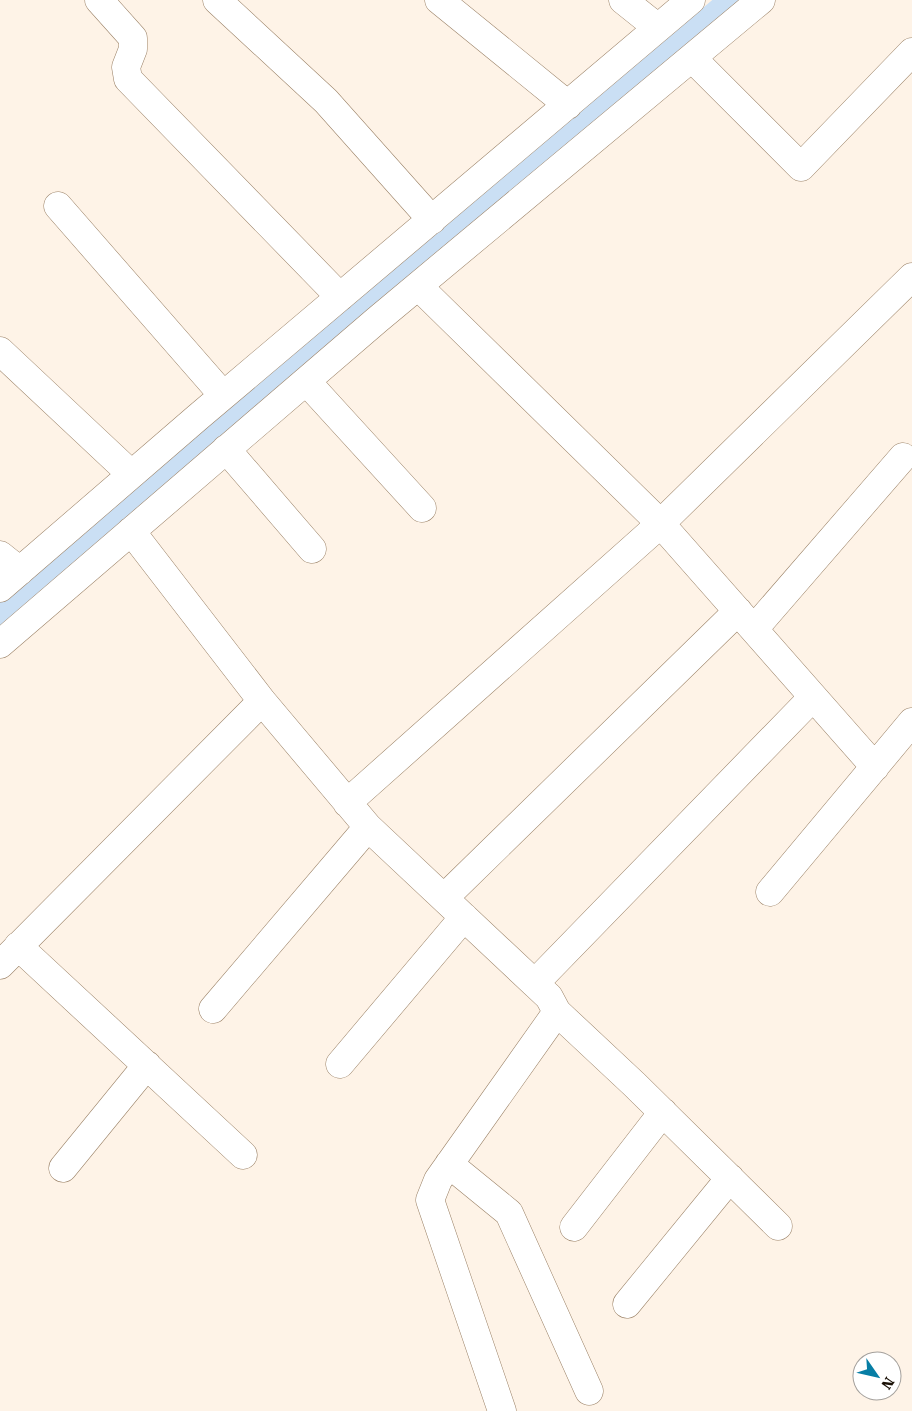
<svg xmlns="http://www.w3.org/2000/svg" width="912" height="1411" font-family="'Roboto Serif',serif">
	<style>
		.lines { fill: none; stroke-linecap: round; stroke-linejoin: round }
		.canal { stroke: #cadff4; stroke-width: 28 }
		.minor-casing { stroke: #9a8166; stroke-width: 29 }
		.minor { stroke: #fff; stroke-width: 28 }
	</style>
	<rect width="100%" height="100%" fill="#fef3e7"/>
	<g class="lines">
		<!-- canal -->
		<path class="canal" d="M0,620l734,-620"/>
		<defs>
			<path id="minor" d="M99,0l34,38v11l-7,18 2,12 212,218
				M217,0l109,101 106,119
				M439,0l129,105
				M623,0l35,28
				M692,58l109,109 111,-115
				M58,206l165,189
				M418,286l242,237 215,244
				M0,351l131,123
				M306,381l116,127
				M226,449l86,100
				M131,531l131,170 106,126 181,170 8,15 -119,168 -8,20 72,211
				M0,555l20,16
				M0,588l198,-171 493,-417
				M754,629l149,-172
				M0,644l377,-324 384,-320
				M347,803l310,-276 255,-250
				M770,892l142,-170
				M444,898l294,-287
				M18,946l225,209
				M0,965l262,-264
				M535,983l278,-286
				M213,1009l155,-182
				M557,1012l78,73 143,141
				M340,1064l124,-147
				M449,1164l60,49 80,178
				M63,1168l84,-103
				M574,1227l89,-115
				M627,1304l103,-126"/>
		</defs>
		<!-- minor casing -->
		<use href="#minor" class="minor-casing"/>
		<!-- minor -->
		<use href="#minor" class="minor"/>
	</g>
	<!-- north arrow -->
	<g transform="translate(877 1376) rotate(124)"><circle r="24" fill="#ffffff" stroke="#a4a09c"/>
	<path d="M0-4L9 19L0 12L-9 19Z" fill="#077ea5"/>
	<text y="-8" font-size="14" font-weight="bold" text-anchor="middle" fill="#1b1207">N</text>
	</g>
</svg>
